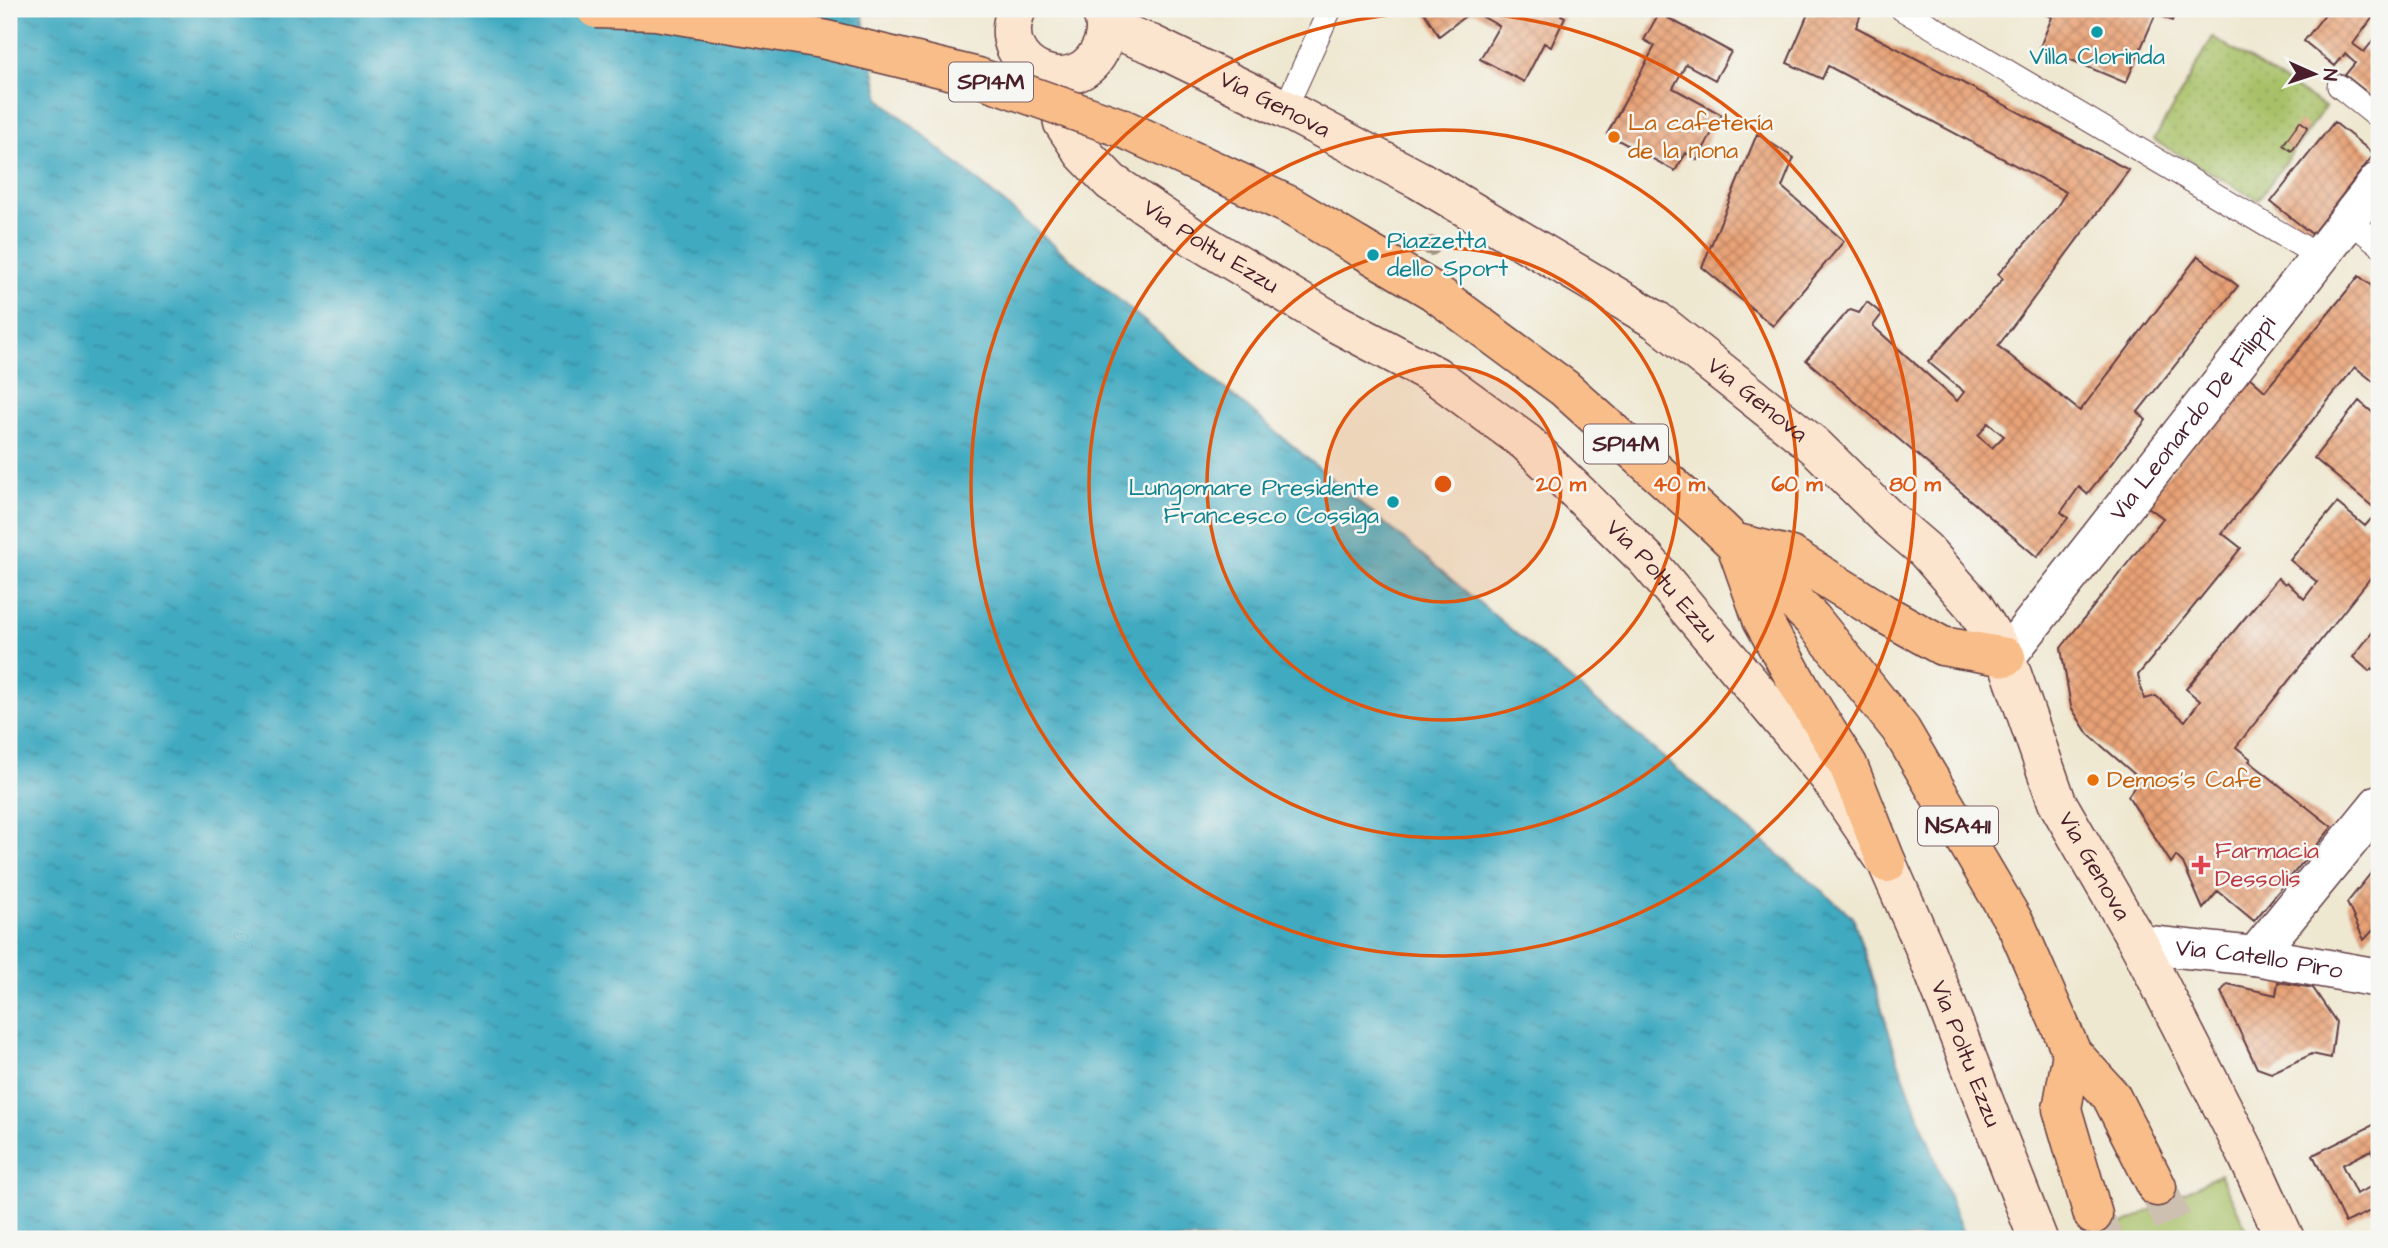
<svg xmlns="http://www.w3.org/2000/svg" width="2388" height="1248" font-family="'Architects Daughter',sans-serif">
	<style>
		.grass { fill: url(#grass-dots); stroke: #797049; stroke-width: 2 }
		.park { fill: #a8c167; stroke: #797049; stroke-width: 2 }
		.water { fill: url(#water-ripples); stroke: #466476; stroke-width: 2 }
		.building { fill: url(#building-cross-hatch); fill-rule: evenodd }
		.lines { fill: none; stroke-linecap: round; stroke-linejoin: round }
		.primary-tunnel { stroke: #cec0b0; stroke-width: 38; stroke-dasharray: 38 19; stroke-linecap: butt }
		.lane-casing { stroke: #633d44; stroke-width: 25 }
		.street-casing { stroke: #633d44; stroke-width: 41 }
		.secondary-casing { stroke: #633d44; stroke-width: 41 }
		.primary-casing { stroke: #633d44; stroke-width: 41 }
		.lane { stroke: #fff; stroke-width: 23 }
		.street { stroke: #fff; stroke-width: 38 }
		.secondary { stroke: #fce5cf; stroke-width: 38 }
		.primary { stroke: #f8bd88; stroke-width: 38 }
		.primary-bridge-casing { stroke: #633d44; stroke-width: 41; stroke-linecap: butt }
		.primary-bridge { stroke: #f8bd88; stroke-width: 38 }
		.tree { fill: #a49480 }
		.ring { fill: none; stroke: #e0560e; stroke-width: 3.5 }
		.culture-dot { fill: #0f9aa8; stroke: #f6f6f2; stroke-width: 2.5 }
		.food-dot { fill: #e8710a; stroke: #f6f6f2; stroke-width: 2.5 }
		.health-dot { fill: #e0444e; stroke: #f6f6f2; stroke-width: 2.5 }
		.labels { text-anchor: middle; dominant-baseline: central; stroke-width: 5; stroke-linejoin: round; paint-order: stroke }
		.shield { fill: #f6f6f2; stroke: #7e6067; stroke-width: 2 }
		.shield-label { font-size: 23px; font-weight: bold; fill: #4a1f2b }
		.culture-label { font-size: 24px; fill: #0d838f; stroke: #f6f6f2 }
		.street-label { font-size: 24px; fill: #4a1f2b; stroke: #f6f6f2 }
		.food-label { font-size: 24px; fill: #c56008; stroke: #f6f6f2; text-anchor: start }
		.health-label { font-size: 24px; fill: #be3a42; stroke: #f6f6f2; text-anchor: start }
		.centre { fill: #e0560e; stroke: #f6f6f2; stroke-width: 3.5 }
		.ring-label { font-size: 21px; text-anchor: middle; font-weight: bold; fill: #e0560e; stroke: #f6f6f2; stroke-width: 5; stroke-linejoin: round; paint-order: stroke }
	</style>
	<defs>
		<pattern id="grass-dots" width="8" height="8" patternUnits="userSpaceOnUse" patternTransform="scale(1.75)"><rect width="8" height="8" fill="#a8c167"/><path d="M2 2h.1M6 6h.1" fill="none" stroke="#92a55a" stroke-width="1.8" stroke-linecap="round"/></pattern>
		<pattern id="water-ripples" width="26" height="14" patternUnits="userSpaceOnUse" patternTransform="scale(1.75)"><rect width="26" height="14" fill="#41aac1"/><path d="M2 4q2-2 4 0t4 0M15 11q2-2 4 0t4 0" fill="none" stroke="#388a9d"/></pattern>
		<pattern id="building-cross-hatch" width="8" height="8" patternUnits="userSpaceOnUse" patternTransform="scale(1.75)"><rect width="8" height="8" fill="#e8a276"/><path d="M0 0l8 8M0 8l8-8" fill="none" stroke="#be8361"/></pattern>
	</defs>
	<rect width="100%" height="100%" fill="#f6f6f2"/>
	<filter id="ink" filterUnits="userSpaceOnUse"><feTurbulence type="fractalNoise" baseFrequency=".0143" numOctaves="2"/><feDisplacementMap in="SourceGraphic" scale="14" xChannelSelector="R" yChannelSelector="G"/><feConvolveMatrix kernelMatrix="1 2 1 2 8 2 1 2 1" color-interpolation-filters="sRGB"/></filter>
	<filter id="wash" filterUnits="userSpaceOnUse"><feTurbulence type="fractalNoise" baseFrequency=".00686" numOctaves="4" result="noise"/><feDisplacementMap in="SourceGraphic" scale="28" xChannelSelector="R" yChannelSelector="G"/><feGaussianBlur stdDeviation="1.57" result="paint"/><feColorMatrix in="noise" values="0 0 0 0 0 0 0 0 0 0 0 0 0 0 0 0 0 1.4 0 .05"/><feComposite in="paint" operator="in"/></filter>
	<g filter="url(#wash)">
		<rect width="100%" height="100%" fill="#efe8d1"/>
		<!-- grass -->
		<path class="grass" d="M2213,37l112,70 -67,93 -104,-60z"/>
		<!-- park -->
		<path class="park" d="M2220,1174l31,65h-156z"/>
		<!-- water -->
		<path class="water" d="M9,9h852l19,90 973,818 44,141 68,181h-1956z"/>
		<g id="blocks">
			<!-- building -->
			<path class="building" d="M1422,9h142l-3,6 4,2 -14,30 -7,-4 -20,39 -44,-23 19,-33 -27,-15 -33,25z
				M1810,9h39l12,5 -5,13 273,143 -131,176 82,65 118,-155 40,30 -100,126 8,8 -59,74 -8,-7 -18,25 7,6 -31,39 -231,-197 42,-49 3,-1 8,3 8,-11 15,12 -9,12 84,75 7,-9 -36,-30 75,-83 -5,-5 57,-64 11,-18 -238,-126 -6,13 -35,-16zM1988,423l16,13 -12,12 -14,-12z
				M2032,9h145l-5,12 -16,-8 -30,70 -86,-36 12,-30z
				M2329,9h50l-26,35 11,8 15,-19v69l-34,-27 10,-12 -10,-9 -10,12 -31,-25z
				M1659,13l72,39 -16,28 -29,-16 -13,24 49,27 -25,45 -11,-7 -11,18 -68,-37 48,-88 -11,-6z
				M2300,121l8,6 -16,24 -9,-6z
				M2334,122l40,32 -62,80 -41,-32z
				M1757,134l37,24 -12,29 62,54 -71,85 -71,-59z
				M2359,276l20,16v94l-24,-19 -133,166 19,15 -103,127 6,24 12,-3 29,25 15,-20 -14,-12 92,-111 7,6 2,-2 17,17 13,-17 -27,-22 47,-57 28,23 13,-15 -64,-53 45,-57 20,17v149l-143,180 15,12 -2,2 83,66 -78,94 -36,-30 -15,18 -20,-46 -7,-7 -5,7 -43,-67 12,-17 -52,-45 -17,-27 -10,-59 102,-130 -19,-14 104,-128 17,15z
				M2379,624v50l-7,-6 -3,3 -16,-14z
				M2379,863v66l-3,-2 -12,13 -17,-37z
				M2278,982l35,6 23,34 -5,36 -19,-4 -41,19 -14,-5 -36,-76 6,-8 49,11z
				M2379,1122v45l-8,-17 -29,15 14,29 23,-11v24l-34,16 -32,-68z"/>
		</g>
	</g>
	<g filter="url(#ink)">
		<use href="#blocks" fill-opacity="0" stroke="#633d44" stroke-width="2"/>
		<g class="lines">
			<!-- primary-tunnel -->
			<path class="primary-tunnel" d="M2157,1187l24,52
				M2093,1215l12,24"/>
			<defs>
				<path id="lane" d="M1902,9l403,239 12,10
					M2339,86l40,32
					M1285,109l45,-100
					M2349,220l30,24"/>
				<g id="street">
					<path id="s1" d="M2006,657l373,-476"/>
					<path id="s2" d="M2139,944l116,12 124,22"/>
					<path d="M2255,956l124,-152"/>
				</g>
				<g id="secondary">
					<path d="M1017,9c-27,60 62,96 85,36 4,-11 4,-25 -2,-36"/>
					<path id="s3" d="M1105,26l46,18 134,65 134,71 237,140 159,126 74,73 36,31 49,56 32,51 51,145 82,142 107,209 39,86"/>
					<path id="s4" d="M1054,77l9,46 20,30 28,29 80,54 63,38 76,46 106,56 91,67 119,116 182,217 59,87 37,84 114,292"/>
				</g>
				<path id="primary" d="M1357,246l76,45 131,97 155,140 93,91 89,111 116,197 55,126 39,43 46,91
					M1737,543l54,13 90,56 61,34 64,11
					M1738,551l24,68 40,72 46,74 39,98
					M2072,1053l-10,56 31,106"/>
			</defs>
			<!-- lane casing -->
			<use href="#lane" class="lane-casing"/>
			<!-- street casing -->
			<use href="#street" class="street-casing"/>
			<!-- secondary casing -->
			<use href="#secondary" class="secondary-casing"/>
			<!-- primary casing -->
			<use href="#primary" class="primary-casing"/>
			<!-- lane -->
			<use href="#lane" class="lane"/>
			<!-- street -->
			<use href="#street" class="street"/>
			<!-- secondary -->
			<use href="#secondary" class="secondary"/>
			<!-- primary -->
			<use href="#primary" class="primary"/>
			<defs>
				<path id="primary-bridge" d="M596,9l60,2 166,28 156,38 144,51 167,77 68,41"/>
			</defs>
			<!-- primary-bridge casing -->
			<use href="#primary-bridge" class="primary-bridge-casing"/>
			<!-- primary-bridge -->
			<use href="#primary-bridge" class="primary-bridge"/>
		</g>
		<!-- trees -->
		<circle class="tree" cx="1431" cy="246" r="10"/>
	</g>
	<!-- distance rings -->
	<circle cx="1443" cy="484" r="118" fill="#e0560e" fill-opacity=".12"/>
	<g class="ring">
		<circle cx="1443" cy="484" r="118"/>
		<circle cx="1443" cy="484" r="236"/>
		<circle cx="1443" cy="484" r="354"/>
		<circle cx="1443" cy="484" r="472"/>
	</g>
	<!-- markers -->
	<g class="culture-dot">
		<circle cx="2097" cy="32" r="7"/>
		<circle cx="1373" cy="255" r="7"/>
		<circle cx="1393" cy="502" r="7"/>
	</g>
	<g class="food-dot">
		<circle cx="1614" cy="137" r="7"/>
		<circle cx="2093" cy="780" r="7"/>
	</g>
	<path class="health-dot" d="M2197.5 854.5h7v7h7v7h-7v7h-7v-7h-7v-7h7z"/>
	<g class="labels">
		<!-- shield labels -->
		<g class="shield">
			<rect x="949" y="62.5" width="84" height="39" rx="5"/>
			<rect x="1584" y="424.5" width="84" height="39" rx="5"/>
			<rect x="1918" y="806.5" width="80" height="39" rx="5"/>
		</g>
		<g class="shield-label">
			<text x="991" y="82">SP14M</text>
			<text x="1626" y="444">SP14M</text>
			<text x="1958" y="826">NSA411</text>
		</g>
		<!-- culture labels -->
		<g class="culture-label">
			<text x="2097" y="57">Villa Clorinda</text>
			<text x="1387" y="241" text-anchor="start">Piazzetta<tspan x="1387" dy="28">dello Sport</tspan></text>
			<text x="1379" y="488" text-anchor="end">Lungomare Presidente<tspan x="1379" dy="28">Francesco Cossiga</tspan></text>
		</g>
		<!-- street labels -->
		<g class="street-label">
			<text stroke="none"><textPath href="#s3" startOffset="187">Via Genova</textPath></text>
			<text stroke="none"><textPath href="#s4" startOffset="242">Via Poltu Ezzu</textPath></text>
			<text stroke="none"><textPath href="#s3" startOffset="754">Via Genova</textPath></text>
			<text stroke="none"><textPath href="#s1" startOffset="303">Via Leonardo De Filippi</textPath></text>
			<text stroke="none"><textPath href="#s4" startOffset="808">Via Poltu Ezzu</textPath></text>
			<text stroke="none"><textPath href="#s3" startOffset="1342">Via Genova</textPath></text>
			<text stroke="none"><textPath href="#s2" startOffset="121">Via Catello Piro</textPath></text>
			<text stroke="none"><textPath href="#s4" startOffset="1376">Via Poltu Ezzu</textPath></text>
		</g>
		<!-- food labels -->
		<g class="food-label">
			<text x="1628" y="123">La cafetería<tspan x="1628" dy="28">de la nona</tspan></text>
			<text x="2107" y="780">Demos's Cafe</text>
		</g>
		<!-- health labels -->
		<g class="health-label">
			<text x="2215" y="851">Farmacia<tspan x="2215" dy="28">Dessolis</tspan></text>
		</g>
	</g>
	<circle cx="1443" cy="484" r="10" class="centre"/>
	<g class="ring-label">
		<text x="1561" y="491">20 m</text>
		<text x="1679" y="491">40 m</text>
		<text x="1797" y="491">60 m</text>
		<text x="1915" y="491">80 m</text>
	</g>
	<!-- margin -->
	<rect width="2388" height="1248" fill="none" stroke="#f6f6f2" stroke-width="35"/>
	<!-- north arrow -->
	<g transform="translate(2314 74) rotate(93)" stroke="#f6f6f2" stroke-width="5" paint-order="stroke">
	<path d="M0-5L12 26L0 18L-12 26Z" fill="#4a1f2b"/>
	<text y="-10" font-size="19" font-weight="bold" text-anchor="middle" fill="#4a1f2b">N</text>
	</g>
</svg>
